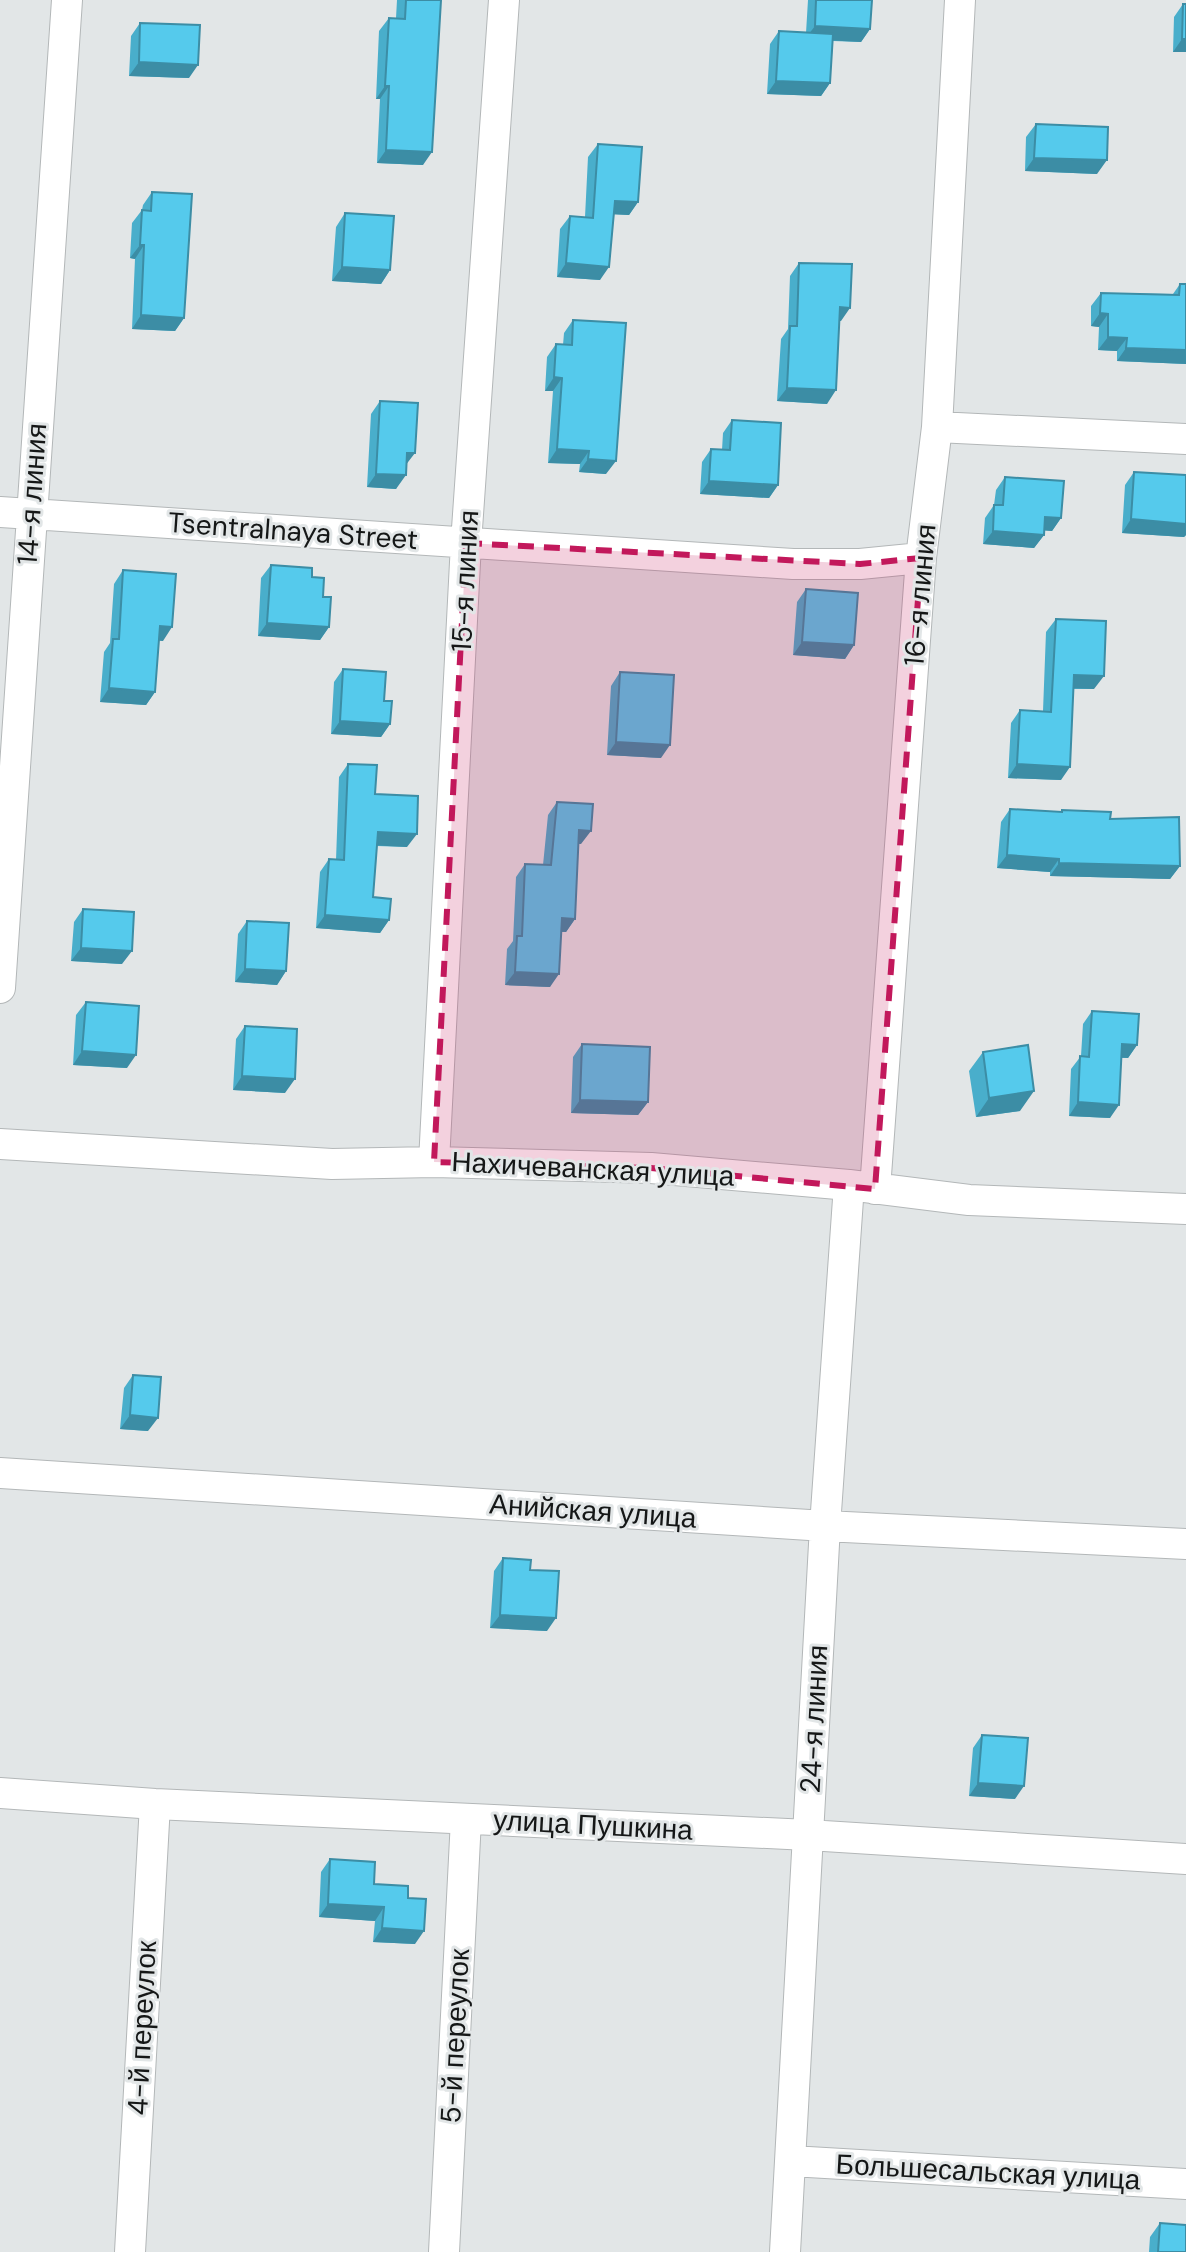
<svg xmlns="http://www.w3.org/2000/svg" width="1186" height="2252" font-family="'DM Sans',sans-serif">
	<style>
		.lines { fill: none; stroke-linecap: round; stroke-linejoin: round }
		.minor-casing { stroke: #b3b7b8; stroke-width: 32 }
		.minor { stroke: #fff; stroke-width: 30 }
		.wall { fill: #49aecb }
		.shaded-wall { fill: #3c8da5 }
		.building { fill: #55caec; stroke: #3c8da5; stroke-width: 2 }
		.marked { fill: #c2185b; fill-opacity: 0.2; stroke: #c2185b; stroke-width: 6; stroke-dasharray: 16 10; stroke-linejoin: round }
		.labels { text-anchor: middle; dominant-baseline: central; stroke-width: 6; stroke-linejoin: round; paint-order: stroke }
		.street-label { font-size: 28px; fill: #151717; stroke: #e2e6e7 }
	</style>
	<rect width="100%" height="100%" fill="#e2e6e7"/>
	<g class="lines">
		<defs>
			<path id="minor" d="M937,427l249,12
				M0,512l793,52h67l61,-6
				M0,988l67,-988
				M0,1144l332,20 102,-2 217,6 198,17 120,15 217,9
				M434,1162l32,-619 38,-543
				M875,1189l46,-631 16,-131 23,-427
				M0,1473l825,53 361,18
				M0,1793l155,11 653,31 378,24
				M791,2161l395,23
				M130,2252l25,-448
				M444,2252l22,-433
				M785,2252l40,-726 24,-341"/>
		</defs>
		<!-- minor casing -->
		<use href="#minor" class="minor-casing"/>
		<!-- minor -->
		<use href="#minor" class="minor"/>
	</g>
	<!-- wall -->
	<path class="wall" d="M397,0h44l-18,165 -46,-2 3,-64h-4l3,-68 10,-13h7z
		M808,0h64l-2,29 -9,13 -28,-1 -3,42 -9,13 -54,-2 3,-50 9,-13 27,2z
		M1183,4l3,48h-13l1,-35z
		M140,23l49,55 -60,-2 2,-40z
		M1036,124l61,50 -72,-3 1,-34z
		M598,144l40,58 -9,13 -15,-1 -14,66 -43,-3 3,-48 10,-13 15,1 3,-60z
		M152,192l32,126 -9,13 -43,-2 3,-70 -5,-1 2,-35 10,-13 1,-5z
		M345,213l45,57 -9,14 -49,-3 4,-54z
		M799,263l42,58h-1l-13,83 -50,-3 4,-62 7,-10 2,-53z
		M1180,284l6,80 -69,-3v-10l-19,-1 1,-23 -8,-1v-20l10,-13 72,1z
		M573,320l33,154 -27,-2 1,-8 -32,-1 5,-72h-8l2,-34 9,-13 7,1 1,-12z
		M380,401l26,64 -10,24 -29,-2 4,-73z
		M732,420l46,65 -9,13 -69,-4 2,-32 9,-13 11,1 1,-17z
		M1134,472l52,3v60l-2,2 -62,-4 3,-48z
		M1005,477l56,41 -9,13 -8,-1v5l-10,13 -51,-4 2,-26 9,-13 2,-15z
		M271,565l41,12 17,50 -9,13 -62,-4 3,-58z
		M123,570l40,71 -4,-1 -4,52 -9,13 -46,-3 4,-50 6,-9 4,-59z
		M806,589l48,56 -9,14 -52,-4 4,-53z
		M1056,619l38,70h-20l-13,91 -53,-2 3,-55 9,-13 23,1 3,-79z
		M343,669l41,32 6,23 -9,13 -50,-3 3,-52z
		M620,672l41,86 -54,-3 4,-69z
		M348,764l27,30 32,53 -30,-1 -4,51 16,23 -9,13 -64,-5 4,-56 9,-13 7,1 3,-83z
		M557,802l24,42h-3l-3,75 -9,13h-5l-11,55 -45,-2 2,-36 6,-8 3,-64 9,-13 18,1 5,-50z
		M1010,809l50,3 2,-2 48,9 70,47 -10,13 -120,-3v-4l-53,-4 4,-46z
		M83,909l39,55 -51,-3 3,-39z
		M247,921l39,50 -9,14 -42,-3 3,-48z
		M86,1002l41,66 -54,-3 3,-50z
		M1092,1011l45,34 -9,13h-6l-12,60 -41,-2 2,-47 10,-13 2,-32z
		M245,1026l40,67 -52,-3 3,-51z
		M582,1044l66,58 -10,13 -67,-2 2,-56z
		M983,1052l37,59 -44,6 -7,-46z
		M133,1375l15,56 -28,-2 4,-41z
		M503,1558l27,12 17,61 -57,-3 4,-57z
		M982,1735l33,64 -46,-3 4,-48z
		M330,1859l44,25 34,14 7,46 -42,-2 2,-21 -56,-4 2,-45z
		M1160,2223l26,29h-37l1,-15z"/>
	<!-- shaded-wall -->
	<path class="shaded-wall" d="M815,26l55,3 -9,13 -56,-3z
		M1182,39h4v13h-13z
		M139,62l59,3 -9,13 -60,-2z
		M776,81l54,2 -9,13 -54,-2z
		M385,86h4l-9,13h-4z
		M386,150l46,2 -9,13 -46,-2z
		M1034,158l73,2 -10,14 -72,-3z
		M615,201l23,1 -9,13 -24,-1z
		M140,245h4l-9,14 -5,-1z
		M566,263l43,4 -9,13 -43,-3z
		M342,267l48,3 -9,14 -49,-3z
		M840,307l10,1 -9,13h-10z
		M1100,313l8,1 -9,13 -8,-1z
		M141,315l43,3 -9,13 -43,-2z
		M1108,337l19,1 -10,13 -19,-1z
		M1126,348l60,2v14l-69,-3z
		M554,377l8,1 -9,13h-8z
		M787,388l49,2 -9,14 -50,-3z
		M557,449l32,2 -9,13 -32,-1z
		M407,453h8l-10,13z
		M588,459l28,2 -10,13 -27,-2z
		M376,474l30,1 -10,14 -29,-2z
		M709,481l69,4 -9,13 -69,-4z
		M1045,517l16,1 -9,13 -16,-1z
		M1131,519l55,5v11l-2,2 -62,-4z
		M993,531l51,4 -10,13 -51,-4z
		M267,623l62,4 -9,13 -62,-4z
		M160,626l12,1 -9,14 -13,-1z
		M802,642l52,3 -9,14 -52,-4z
		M1074,675l30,1 -10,13 -29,-1z
		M109,688l46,4 -9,13 -46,-3z
		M340,721l50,3 -9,13 -50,-3z
		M616,742l54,3 -9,13 -54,-3z
		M1017,764l53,3 -9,13 -53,-2z
		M579,830l12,1 -10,13 -12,-1z
		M378,832l39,2 -10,13 -39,-2z
		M1007,855l52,4 -9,13 -53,-4z
		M1059,863l121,3 -10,13 -120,-3z
		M325,915l64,5 -9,13 -64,-5z
		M562,918l13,1 -9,13 -13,-1z
		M81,948l51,3 -10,13 -51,-3z
		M245,969l41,2 -9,14 -42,-3z
		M515,972l44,2 -9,13 -45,-2z
		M1122,1044l15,1 -9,13 -15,-1z
		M82,1051l54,4 -9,13 -54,-3z
		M242,1076l53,3 -10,14 -52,-3z
		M1034,1091l-14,20 -44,6 13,-19z
		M580,1100l68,2 -10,13 -67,-2z
		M1078,1102l41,3 -9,13 -41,-2z
		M130,1415l28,3 -10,13 -28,-2z
		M500,1615l56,3 -9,13 -57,-3z
		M978,1783l46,3 -9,13 -46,-3z
		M328,1904l56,3 -9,14 -56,-4z
		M382,1928l42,3 -9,13 -42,-2z"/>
	<!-- building -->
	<path class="building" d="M406,0h35l-9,152 -46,-2 3,-64h-4l4,-68 16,1z
		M816,0h56l-2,29 -55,-3z
		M1183,4h3v35h-4z
		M140,23l60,2 -2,40 -59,-3z
		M779,31l54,3 -3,49 -54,-2z
		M1036,124l72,3 -1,33 -73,-2z
		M598,144l44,3 -4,55 -23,-1 -6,66 -43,-4 4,-47 23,2z
		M152,192l40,2 -8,124 -43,-3 3,-70h-4l2,-35 9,1z
		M345,213l49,3 -4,54 -48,-3z
		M799,263l53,1 -2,44 -10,-1 -4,83 -49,-2 3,-62h7z
		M1180,284h6v66l-60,-2 1,-10 -19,-1v-23l-8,-1 1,-20 78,2z
		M573,320l53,3 -10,138 -28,-2 1,-8 -32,-2 5,-71 -8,-1 2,-33 16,1z
		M380,401l38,2 -3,50h-8l-1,22 -30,-1z
		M732,420l49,3 -3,62 -69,-4 2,-32 19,1z
		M1134,472l52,3v49l-55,-5z
		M1005,477l59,4 -3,37 -16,-1 -1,18 -51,-4 1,-26h9z
		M271,565l41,3v9l12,1 -1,19h8l-2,30 -62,-4z
		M123,570l53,4 -4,53 -12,-1 -5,66 -46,-4 4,-49h6z
		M806,589l52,4 -4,52 -52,-3z
		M1056,619l50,2 -2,55 -30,-1 -4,92 -53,-3 3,-54 31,2z
		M343,669l43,3 -2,29h8l-2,23 -50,-3z
		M620,672l54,3 -4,70 -54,-3z
		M348,764l29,1 -2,29 43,2 -1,38 -39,-2 -5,65 18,2 -2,21 -64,-5 4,-56 15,1z
		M557,802l36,2 -2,27 -12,-1 -4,89 -13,-1 -3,56 -44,-2 2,-36h5l3,-72 26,1z
		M1010,809l52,3v-2l49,2 -1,7 69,-2 1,49 -121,-3v-4l-52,-4z
		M83,909l51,3 -2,39 -51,-3z
		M247,921l42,2 -3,48 -41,-2z
		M86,1002l53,4 -3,49 -54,-4z
		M1092,1011l47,3 -2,31 -15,-1 -3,61 -41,-3 2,-46 9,1z
		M245,1026l52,3 -2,50 -53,-3z
		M582,1044l68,3 -2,55 -68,-2z
		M1028,1045l6,46 -45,7 -6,-46z
		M133,1375l28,2 -3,41 -28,-3z
		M503,1558l28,2 -1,10 29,1 -3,47 -56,-3z
		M982,1735l46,3 -4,48 -46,-3z
		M330,1859l45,3 -1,22 34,2v12l18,1 -2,32 -42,-3 2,-21 -56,-3z
		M1160,2223l26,2v27h-28z"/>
	<!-- marked area -->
	<path class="marked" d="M466,543l394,21 61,-6 -46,631 -224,-21 -217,-6z"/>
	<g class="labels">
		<!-- street labels -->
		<g class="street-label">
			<text transform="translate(32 494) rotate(-86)">14-я линия</text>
			<text transform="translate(293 531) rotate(4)">Tsentralnaya Street</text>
			<text transform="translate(465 581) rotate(-87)">15-я линия</text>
			<text transform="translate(920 595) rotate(-85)">16-я линия</text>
			<text transform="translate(593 1169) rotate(3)">Нахичеванская улица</text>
			<text transform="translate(593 1511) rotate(4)">Анийская улица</text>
			<text transform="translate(814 1719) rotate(-87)">24-я линия</text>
			<text transform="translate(593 1825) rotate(3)">улица Пушкина</text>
			<text transform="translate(142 2028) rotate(-87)">4-й переулок</text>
			<text transform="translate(455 2036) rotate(-87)">5-й переулок</text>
			<text transform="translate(988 2172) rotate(3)">Большесальская улица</text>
		</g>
	</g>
</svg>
